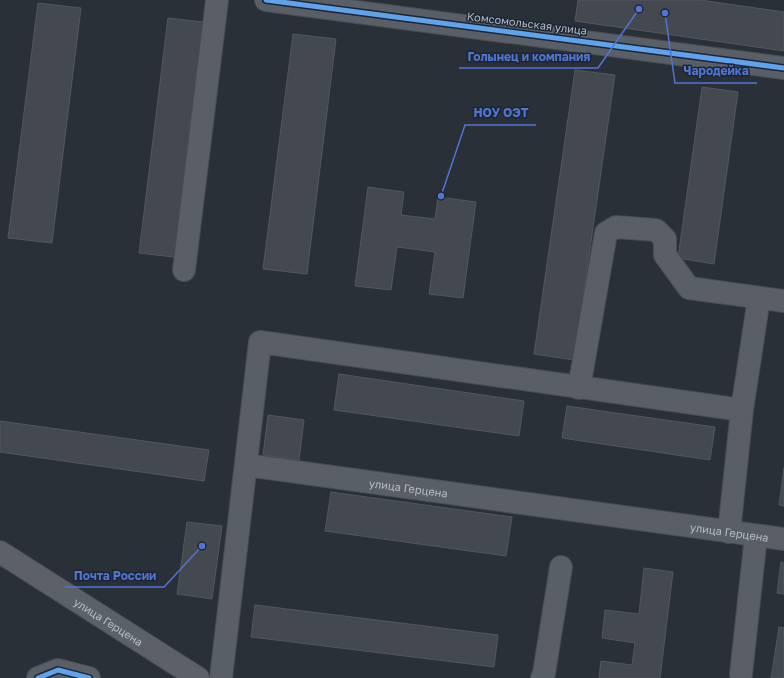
<svg xmlns="http://www.w3.org/2000/svg" width="784" height="678" font-family="'Golos Text',sans-serif">
	<style>
		.building { fill: #444950; stroke: #52575f }
		.lines { fill: none; stroke-linecap: round; stroke-linejoin: round }
		.minor-casing { stroke: #484c53; stroke-width: 24 }
		.major-casing { stroke: #484c55; stroke-width: 24 }
		.minor { stroke: #5a5e66; stroke-width: 22 }
		.major { stroke: #5c6168; stroke-width: 22 }
		.cycleway-casing { stroke: #1d2633; stroke-width: 8 }
		.cycleway { stroke: #60a3ed; stroke-width: 5 }
		.labels { text-anchor: middle; dominant-baseline: central; stroke-width: 3; stroke-linejoin: round; paint-order: stroke }
		.street-label { font-size: 11px; fill: #b4bcc9; stroke: #1d2633 }
		.leader { fill: none; stroke: #5274d3; stroke-width: 1.5 }
		.callout-dot { fill: #5274d3; stroke: #1d2633; stroke-width: 1.5 }
		.callout-label { font-size: 12px; text-anchor: middle; font-weight: bold; fill: #5274d3; stroke: #1d2633; stroke-width: 3; stroke-linejoin: round; paint-order: stroke }
	</style>
	<rect width="100%" height="100%" fill="#2a3038"/>
	<!-- building -->
	<path class="building" d="M578,0h122l84,12v39l-209,-30z
		M38,3l43,5 -29,235 -44,-5z
		M168,18l44,5 -30,235 -43,-5z
		M293,34l43,5 -29,235 -44,-5z
		M575,70l40,5 -41,285 -40,-6z
		M702,87l36,5 -24,172 -36,-6z
		M368,187l36,5 -3,23 34,4 3,-22 38,5 -13,96 -34,-4 6,-42 -38,-5 -6,43 -36,-4z
		M339,374l185,27 -5,35 -185,-26z
		M567,406l148,21 -5,33 -148,-22z
		M268,415l36,5 -5,40 -36,-5z
		M0,421l209,29 -5,31 -204,-29z
		M784,468v38l-5,-1z
		M331,492l181,25 -6,39 -181,-25z
		M187,522l35,4 -10,73 -35,-5z
		M781,562l3,1v31l-7,-1z
		M644,568l29,4 -13,106h-61l2,-17 31,4 3,-22 -33,-5 3,-28 34,4z
		M255,605l243,30 -4,32 -243,-30z
		M779,627l5,1v50h-13z"/>
	<g class="lines">
		<defs>
			<g id="minor">
				<path d="M266,0l518,68"/>
				<path d="M184,270l33,-270"/>
				<path d="M579,388l27,-155 10,-6 40,3 9,9v16l24,33 95,13"/>
				<path id="s1" d="M246,465l538,74"/>
				<path d="M729,532l13,-122 17,-112"/>
				<path d="M741,674l15,-138"/>
				<path d="M38,678l20,-8 31,8"/>
				<path d="M221,678l39,-336 482,68"/>
				<path d="M542,678l2,-5 17,-106"/>
			</g>
			<g id="major">
				<path id="s2" d="M0,552l198,126"/>
			</g>
		</defs>
		<!-- minor casing -->
		<use href="#minor" class="minor-casing"/>
		<!-- major casing -->
		<use href="#major" class="major-casing"/>
		<!-- minor -->
		<use href="#minor" class="minor"/>
		<!-- major -->
		<use href="#major" class="major"/>
		<defs>
			<path id="cycleway" d="M266,0l518,68
				M38,678l20,-8 31,8"/>
		</defs>
		<!-- cycleway casing -->
		<use href="#cycleway" class="cycleway-casing"/>
		<!-- cycleway -->
		<use href="#cycleway" class="cycleway"/>
	</g>
	<g class="labels">
		<!-- street labels -->
		<g class="street-label">
			<text transform="translate(527 23) rotate(7)">Комсомольская улица</text>
			<text stroke="none"><textPath href="#s1" startOffset="164">улица Герцена</textPath></text>
			<text stroke="none"><textPath href="#s1" startOffset="488">улица Герцена</textPath></text>
			<text stroke="none"><textPath href="#s2" startOffset="129">улица Герцена</textPath></text>
		</g>
	</g>
	<!-- callouts -->
	<path class="leader" d="M639 9L598 68H459M665 13L675 83H757M441 196L465 125H536M202 546L164 587H65"/>
	<g class="callout-dot">
		<circle cx="639" cy="9" r="4"/>
		<circle cx="665" cy="13" r="4"/>
		<circle cx="441" cy="196" r="4"/>
		<circle cx="202" cy="546" r="4"/>
	</g>
	<g class="callout-label">
		<text x="529" y="61">Голынец и компания</text>
		<text x="716" y="75">Чародейка</text>
		<text x="501" y="117">НОУ ОЭТ</text>
		<text x="115" y="580">Почта России</text>
	</g>
</svg>
